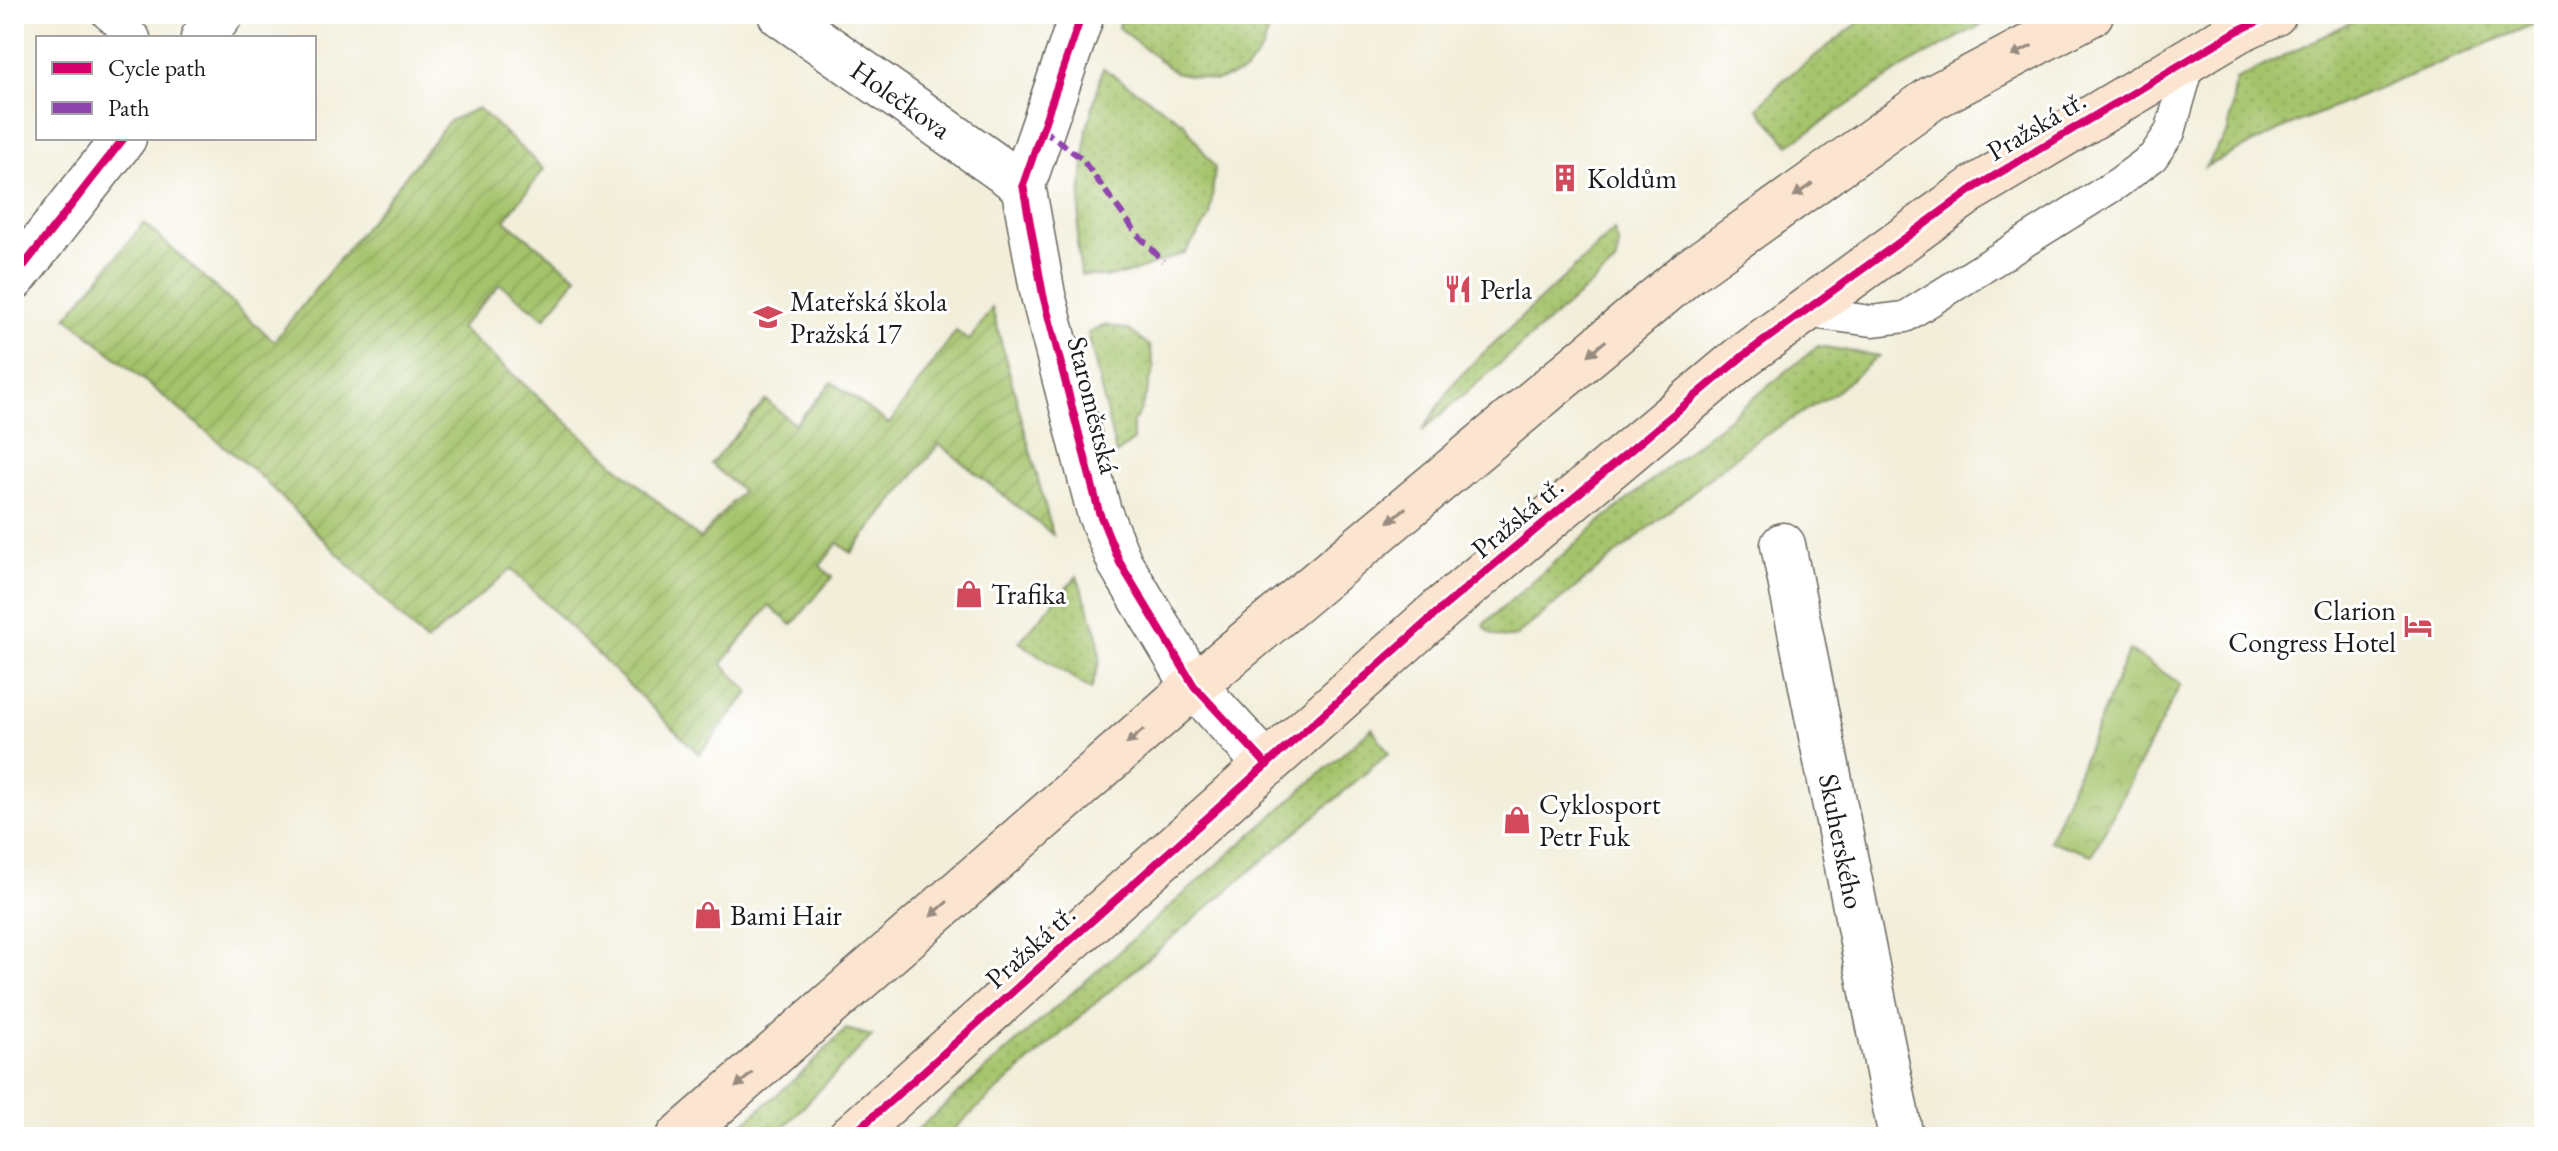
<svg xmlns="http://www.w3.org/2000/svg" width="2558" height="1151" font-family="'EB Garamond',serif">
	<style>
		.grass { fill: url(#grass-dots); stroke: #607043; stroke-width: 2 }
		.park { fill: url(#park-crowns); stroke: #607043; stroke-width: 2 }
		.garden { fill: url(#garden-furrows); stroke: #607043; stroke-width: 2 }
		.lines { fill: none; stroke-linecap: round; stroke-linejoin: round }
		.lane-casing { stroke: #67665e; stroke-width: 33 }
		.street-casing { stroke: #67665e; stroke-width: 47 }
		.secondary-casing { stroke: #67665e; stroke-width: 47 }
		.lane { stroke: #fff; stroke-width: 30 }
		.street { stroke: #fff; stroke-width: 44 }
		.secondary { stroke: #fce5d0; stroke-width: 44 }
		.quiet { stroke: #8e44ad; stroke-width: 6; stroke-dasharray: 12 6; stroke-linecap: butt }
		.cycleway-casing { stroke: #fff; stroke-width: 13 }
		.cycleway { stroke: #d6006c; stroke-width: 8 }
		.oneway { fill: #978b7f }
		.labels { text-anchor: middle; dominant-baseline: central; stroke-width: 6; stroke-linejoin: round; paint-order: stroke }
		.street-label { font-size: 28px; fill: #1c1c1c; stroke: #fff }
		.poi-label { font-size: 28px; fill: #1c1c1c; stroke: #fff; text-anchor: start }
	</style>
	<defs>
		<pattern id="grass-dots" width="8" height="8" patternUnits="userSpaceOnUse" patternTransform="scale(2)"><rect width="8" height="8" fill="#a4c36a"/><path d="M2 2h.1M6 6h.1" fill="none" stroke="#8da75b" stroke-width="1.8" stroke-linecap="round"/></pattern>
		<pattern id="park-crowns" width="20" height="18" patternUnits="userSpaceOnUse" patternTransform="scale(2)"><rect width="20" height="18" fill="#a4c36a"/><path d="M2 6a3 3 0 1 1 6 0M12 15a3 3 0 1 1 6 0" fill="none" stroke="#8da75b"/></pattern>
		<pattern id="garden-furrows" width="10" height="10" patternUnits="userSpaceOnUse" patternTransform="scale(2)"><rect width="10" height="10" fill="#a4c36a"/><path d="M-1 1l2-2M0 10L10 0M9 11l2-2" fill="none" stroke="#8da75b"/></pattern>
	</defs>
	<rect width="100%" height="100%" fill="#fff"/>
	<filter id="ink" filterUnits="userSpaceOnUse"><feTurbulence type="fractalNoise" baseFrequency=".0125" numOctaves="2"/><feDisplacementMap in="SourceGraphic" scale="16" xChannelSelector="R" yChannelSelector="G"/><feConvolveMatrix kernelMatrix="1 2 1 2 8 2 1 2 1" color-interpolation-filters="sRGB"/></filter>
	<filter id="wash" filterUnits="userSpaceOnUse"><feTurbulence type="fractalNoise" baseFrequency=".006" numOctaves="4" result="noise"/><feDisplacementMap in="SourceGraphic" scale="32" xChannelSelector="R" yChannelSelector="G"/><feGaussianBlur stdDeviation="1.8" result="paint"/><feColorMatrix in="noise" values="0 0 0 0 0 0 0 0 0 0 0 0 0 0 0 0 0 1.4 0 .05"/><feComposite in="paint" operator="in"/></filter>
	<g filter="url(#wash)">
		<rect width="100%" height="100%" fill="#f2eeda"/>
		<!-- grass -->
		<path class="grass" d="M1122,14h152l-11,34 -18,24 -29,9 -42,-9 -56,-45z
			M1870,14h131l-97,53 -115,78 -31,-37 24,-27z
			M2367,14h177v6l-260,108 -79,39 23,-35 8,-52z
			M1103,68l81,55 31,45 -5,49 -25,36 -55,20 -24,4 -25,-2 -4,-33 10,-113z
			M1614,230l5,16 -4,18 -193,167 32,-48 19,-20z
			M1105,325l24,5 21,16 4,23 -13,41 -8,12v19l-17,13 -28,-121z
			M1818,346l61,10 -43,36 -85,52 -236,193c-15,2 -23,0 -32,-12l117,-103z
			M1077,576l21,59 2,25 -9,30 -72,-48z
			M1372,728l17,25 -290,247 -154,137h-36z
			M846,1029l26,7 -98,101h-46l76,-66z"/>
		<!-- park -->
		<path class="park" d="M2129,650l52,34 -89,171 -43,-14z"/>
		<!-- garden -->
		<path class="garden" d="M478,108l66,61 -39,51 72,57 -32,41 -45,-34 -40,44 240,211 42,-48 -31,-27 55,-64 29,24 37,-42 57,42 67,-93 13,10 23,-33 61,227 -114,-91 -88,109 -13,-10 -18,23 12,11 -40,48 -23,-19 -47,58 28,28 -51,62 -188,-185 -85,73 -168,-168 -191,-157 77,-94 130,118 175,-220z"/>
	</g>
	<g filter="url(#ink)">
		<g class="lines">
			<defs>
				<path id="lane" d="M107,14l28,24
					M1804,312l68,9 33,-4 213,-134 35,-26 17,-25 21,-73"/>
				<g id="street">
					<path id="s1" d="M780,14l243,171"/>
					<path d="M1082,14l-59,171 20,110 56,217 21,51 74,123 73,79"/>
					<path d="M203,38l18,-24"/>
					<path d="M14,278l110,-140"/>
					<path id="s2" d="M1783,545l118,592"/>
				</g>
				<path id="secondary" d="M679,1137l515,-451 496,-415 242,-173 159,-84
					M850,1137l591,-528 302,-253 231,-168 263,-157 37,-17"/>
			</defs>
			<!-- lane casing -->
			<use href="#lane" class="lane-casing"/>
			<!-- street casing -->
			<use href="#street" class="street-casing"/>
			<!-- secondary casing -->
			<use href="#secondary" class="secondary-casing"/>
			<!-- lane -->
			<use href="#lane" class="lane"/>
			<!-- street -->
			<use href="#street" class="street"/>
			<!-- secondary -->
			<use href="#secondary" class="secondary"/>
			<!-- quiet -->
			<path class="quiet" d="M1042,129l39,29 57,77 25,26"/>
			<defs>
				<path id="cycleway" d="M1082,14l-59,171 20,110 56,217 21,51 74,123 73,79
					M14,278l110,-140
					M850,1137l591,-528 302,-253 231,-168 263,-157 37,-17"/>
			</defs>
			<!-- cycleway casing -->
			<use href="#cycleway" class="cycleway-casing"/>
			<!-- cycleway -->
			<use href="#cycleway" class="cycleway"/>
		</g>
		<!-- one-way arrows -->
		<defs><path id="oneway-solid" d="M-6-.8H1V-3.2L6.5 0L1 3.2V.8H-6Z" transform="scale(2)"/></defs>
		<g class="oneway">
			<use href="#oneway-solid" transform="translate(2022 51) rotate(152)"/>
			<use href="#oneway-solid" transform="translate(1803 190) rotate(145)"/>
			<use href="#oneway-solid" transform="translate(1597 348) rotate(140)"/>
			<use href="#oneway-solid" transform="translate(1397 515) rotate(140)"/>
			<use href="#oneway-solid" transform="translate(1135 737) rotate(139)"/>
			<use href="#oneway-solid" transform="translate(939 909) rotate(139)"/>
			<use href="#oneway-solid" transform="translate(744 1080) rotate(139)"/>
		</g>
	</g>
	<!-- icons -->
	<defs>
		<symbol id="building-bare" viewBox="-9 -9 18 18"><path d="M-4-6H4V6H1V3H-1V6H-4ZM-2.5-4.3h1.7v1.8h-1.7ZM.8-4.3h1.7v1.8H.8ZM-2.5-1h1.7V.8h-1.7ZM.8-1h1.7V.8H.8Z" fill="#d1495b" stroke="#fff" stroke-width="2.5" paint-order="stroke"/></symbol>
		<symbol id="restaurant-bare" viewBox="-9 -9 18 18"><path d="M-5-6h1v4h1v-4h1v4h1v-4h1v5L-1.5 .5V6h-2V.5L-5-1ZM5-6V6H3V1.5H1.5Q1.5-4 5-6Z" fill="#d1495b" stroke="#fff" stroke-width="2.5" paint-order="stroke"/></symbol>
		<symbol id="school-bare" viewBox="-9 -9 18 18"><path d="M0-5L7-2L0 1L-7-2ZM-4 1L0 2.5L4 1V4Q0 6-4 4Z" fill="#d1495b" stroke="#fff" stroke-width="2.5" paint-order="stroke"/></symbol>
		<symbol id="shop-bare" viewBox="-9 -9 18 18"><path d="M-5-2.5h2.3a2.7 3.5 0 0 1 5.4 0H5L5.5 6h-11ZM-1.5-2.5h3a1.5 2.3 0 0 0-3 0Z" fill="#d1495b" stroke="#fff" stroke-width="2.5" paint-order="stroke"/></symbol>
		<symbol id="hotel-bare" viewBox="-9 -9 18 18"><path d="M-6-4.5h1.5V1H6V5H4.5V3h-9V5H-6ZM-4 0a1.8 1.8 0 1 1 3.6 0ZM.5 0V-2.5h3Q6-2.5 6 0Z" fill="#d1495b" stroke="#fff" stroke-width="2.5" paint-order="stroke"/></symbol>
	</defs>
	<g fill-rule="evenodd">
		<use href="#building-bare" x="1545" y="158" width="40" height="40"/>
		<use href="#restaurant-bare" x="1438" y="269" width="40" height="40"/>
		<use href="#school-bare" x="748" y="297" width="40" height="40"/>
		<use href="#shop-bare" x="949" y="574" width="40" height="40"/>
		<use href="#hotel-bare" x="2398" y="606" width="40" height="40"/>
		<use href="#shop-bare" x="1497" y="800" width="40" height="40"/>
		<use href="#shop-bare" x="688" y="895" width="40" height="40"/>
	</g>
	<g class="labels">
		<!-- street labels -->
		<g class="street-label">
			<text stroke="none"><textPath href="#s1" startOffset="148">Holečkova</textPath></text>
			<text transform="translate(2036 125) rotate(-31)">Pražská tř.</text>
			<text transform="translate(1094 405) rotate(76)">Staroměstská</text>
			<text transform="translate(1517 517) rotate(-40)">Pražská tř.</text>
			<text stroke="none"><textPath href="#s2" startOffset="302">Skuherského</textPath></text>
			<text transform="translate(1030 946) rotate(-42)">Pražská tř.</text>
		</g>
		<!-- poi labels -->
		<g class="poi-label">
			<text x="1587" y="178">Koldům</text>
			<text x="1480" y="289">Perla</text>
			<text x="790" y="301">Mateřská škola<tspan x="790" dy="32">Pražská 17</tspan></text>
			<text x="991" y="594">Trafika</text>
			<text x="2396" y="610" text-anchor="end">Clarion<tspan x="2396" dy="32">Congress Hotel</tspan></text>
			<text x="1539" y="804">Cyklosport<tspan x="1539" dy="32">Petr Fuk</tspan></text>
			<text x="730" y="915">Bami Hair</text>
		</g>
	</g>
	<!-- margin -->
	<rect width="2558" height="1151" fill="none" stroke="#fff" stroke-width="48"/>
	<!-- legend -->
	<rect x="36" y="36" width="280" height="104" fill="#ffffff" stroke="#a4a4a4" stroke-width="2"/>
	<rect x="52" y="62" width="40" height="12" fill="#d6006c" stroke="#a4a4a4" stroke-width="2"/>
	<text x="108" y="76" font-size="24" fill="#1c1c1c">Cycle path</text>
	<rect x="52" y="102" width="40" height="12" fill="#8e44ad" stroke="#a4a4a4" stroke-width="2"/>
	<text x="108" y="116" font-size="24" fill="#1c1c1c">Path</text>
</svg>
